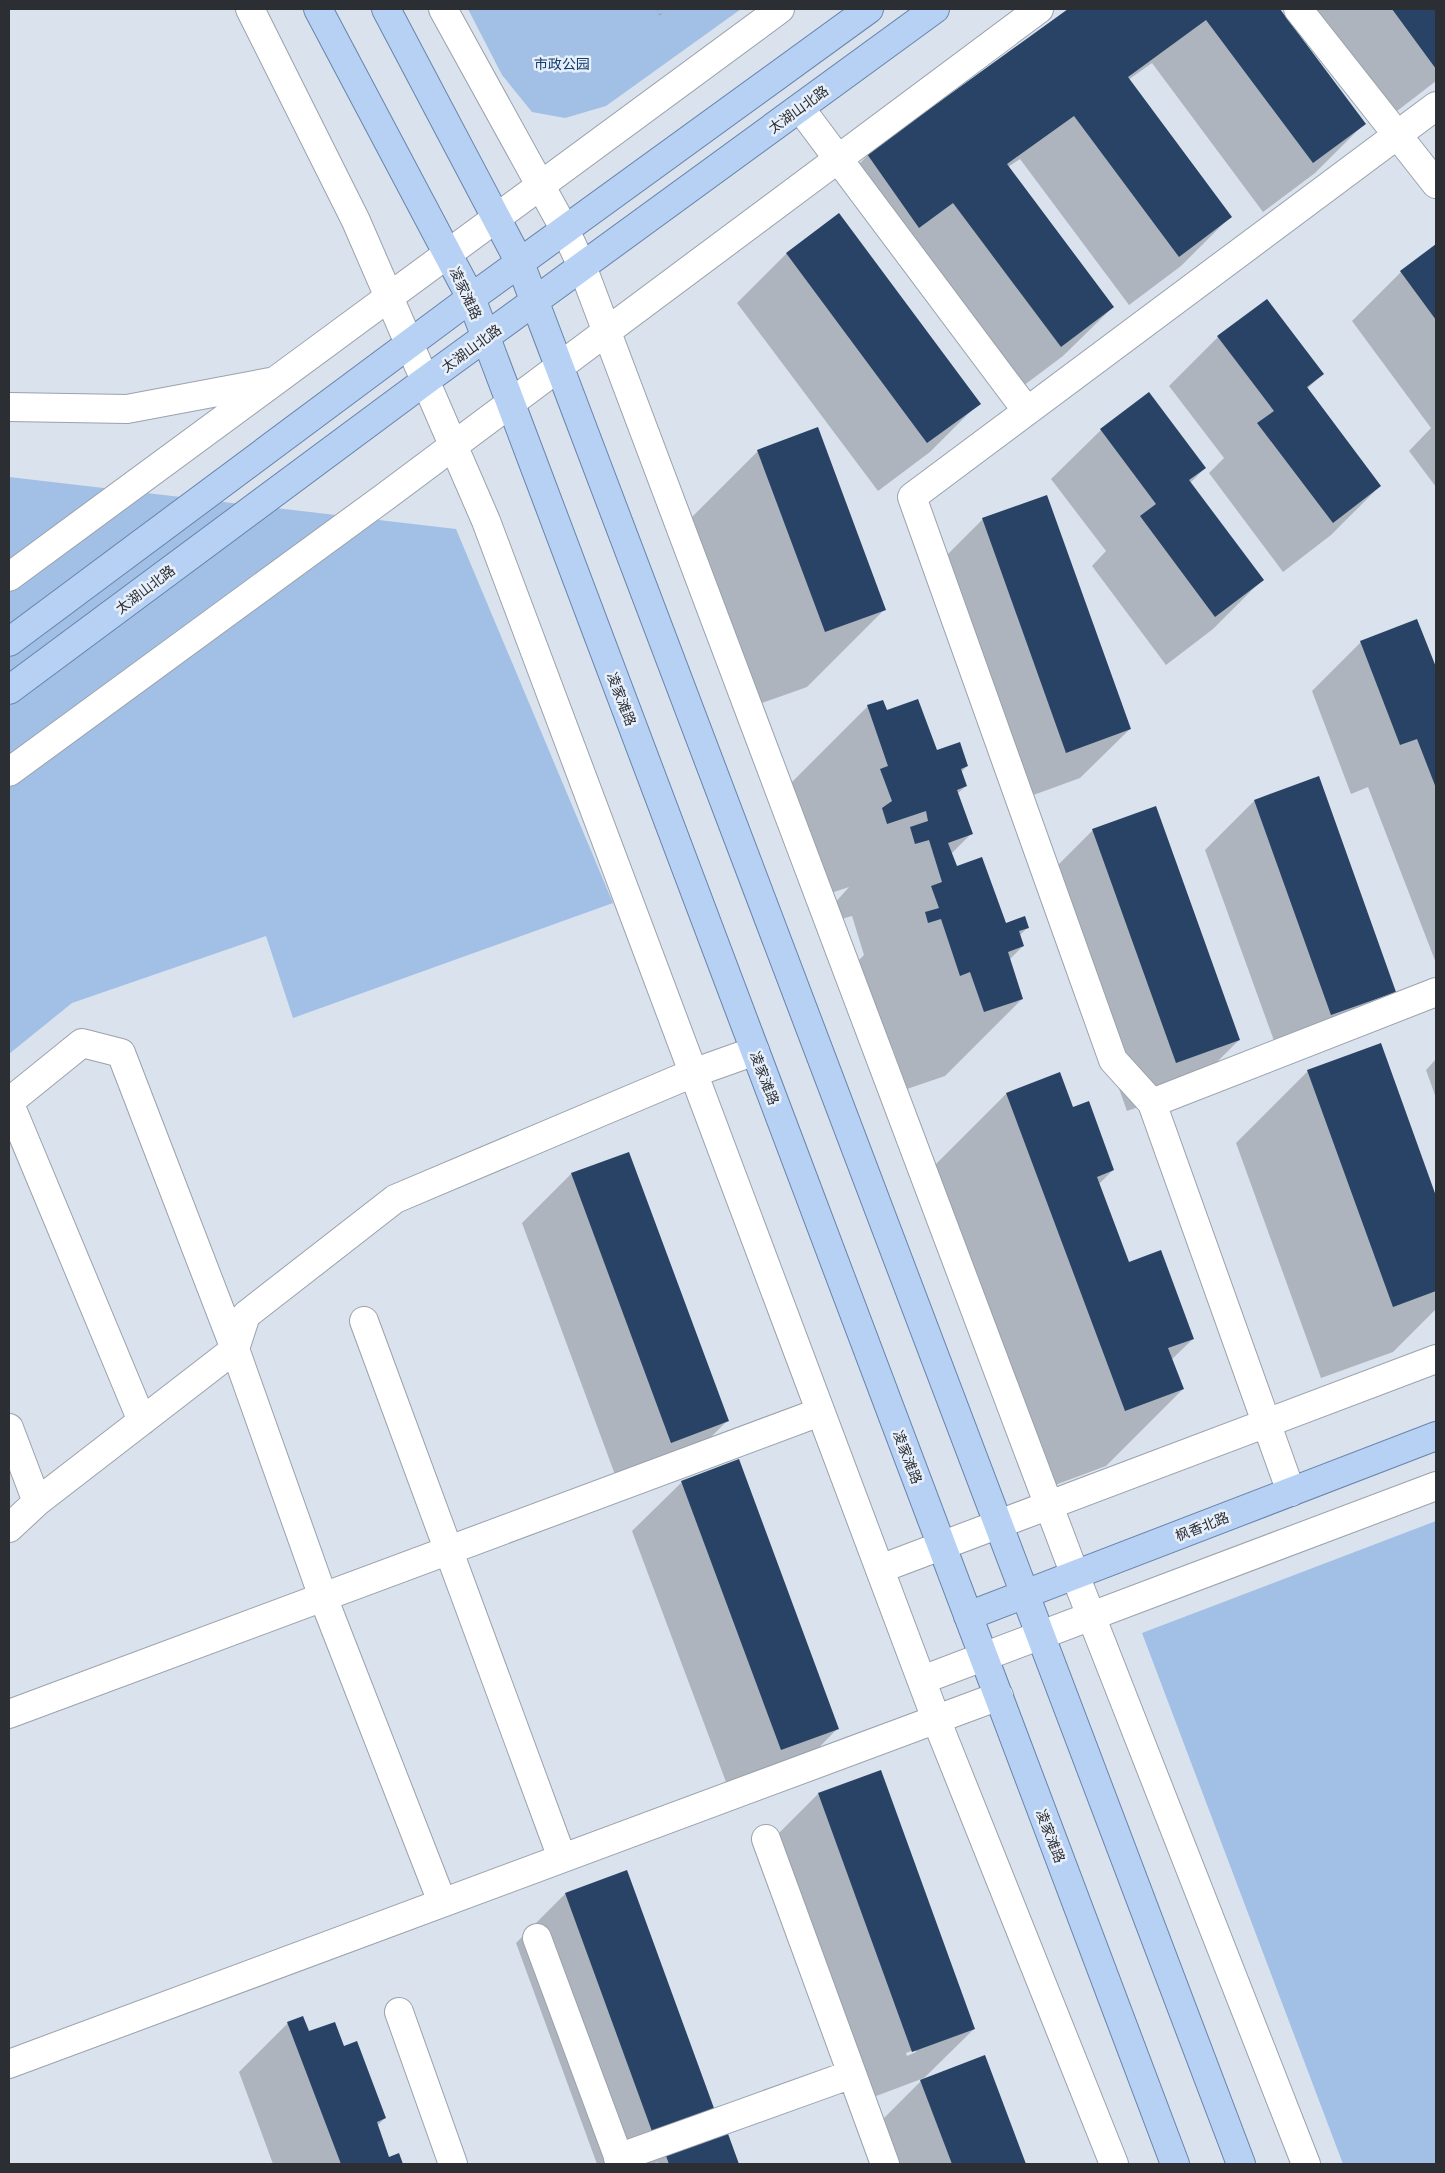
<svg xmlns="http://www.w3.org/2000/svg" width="1445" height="2173" font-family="'Golos Text','Noto Sans SC',sans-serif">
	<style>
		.green { fill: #a2c0e6 }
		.shadow { fill: #0003; fill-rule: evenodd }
		.building { fill: #284365 }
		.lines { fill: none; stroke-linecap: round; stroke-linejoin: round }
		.minor-casing { stroke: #9aa2ac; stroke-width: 30 }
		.major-casing { stroke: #6784ab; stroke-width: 30 }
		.path { stroke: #949aa3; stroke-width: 3; stroke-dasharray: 1 4; stroke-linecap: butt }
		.minor { stroke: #fff; stroke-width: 28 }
		.major { stroke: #b7d1f4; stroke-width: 28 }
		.labels { text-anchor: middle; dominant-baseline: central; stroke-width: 5; stroke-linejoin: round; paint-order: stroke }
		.park-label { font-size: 14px; fill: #123c6e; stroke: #e7effa }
		.street-label { font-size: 14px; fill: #2b2e32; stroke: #e7effa }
	</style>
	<rect width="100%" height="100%" fill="#d9e2ed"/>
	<!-- green -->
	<path class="green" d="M468,9h273l-135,97 -41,12 -33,-6 -30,-37z
		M9,477l447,52 157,374 -320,115 -27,-82 -194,67 -63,51z
		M1436,1521v643h-93l-201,-531z"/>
	<!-- shadow -->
	<path class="shadow" d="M1071,9h208l85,115 -49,49 -52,39 -111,-149 -24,17 102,137 -49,49 -52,39 -109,-146 -12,8 105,140 -50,49 -52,39 -162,-221 19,-19z
		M1306,9h130v72l-48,37z
		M839,215l140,188 -49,49 -52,39 -141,-188 49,-49z
		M1436,246v241l-27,-36 22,-23 -79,-107 49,-49z
		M1218,337l104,37 -15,15 73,97 -49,49 -48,37 -74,-99 15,-15 -55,-72z
		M1149,394l56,74 -15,15 72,97 -49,49 -47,36 -74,-99 14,-15 -55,-72 50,-49z
		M758,451l126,159 -77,77 -59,21 -67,-180z
		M983,519l147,210 -50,49 -63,23 -83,-233z
		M1417,620l19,51v292l-68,-176 -17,7 -39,-103 49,-49z
		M882,701l4,11 50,40 31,14 -6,6 5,14 -9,8 14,40 -20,20 5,14 49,56 23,3 -9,9 4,10 -14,14 13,39 -77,77 -38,13 -14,-40 -10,3 -28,-88 9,-9 -12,-39 -14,4 -5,-15 16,-18 -39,13 -20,-116 77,-77z
		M1254,801l141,191 -49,49 -64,22 -77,-213z
		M1093,830l146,210 -49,49 -63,22 -83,-232z
		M1380,1044l56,155v110l-43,43 -72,26 -85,-235 72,-72z
		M1436,1059v39l-10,-28z
		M1006,1094l66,14 41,62 -14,14 29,79 65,76 -22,21 12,29 -77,77 -59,22 -118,-317z
		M628,1153l99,268 -49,49 -57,21 -99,-268 49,-49z
		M682,1482l156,246 -49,50 -57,20 -100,-267z
		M818,1794l156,235 -52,51 62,-23 40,107h-139l-13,-34 52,-52 -61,23 -94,-258zM916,2049v3l-9,4 -1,-3z
		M626,1872l88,238 12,22 12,32h-82l2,-2 -6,2h-55l-81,-221 49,-49z
		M288,2023l55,25 42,70 -8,8 12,32 9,-4 4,10h-129l-34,-92z"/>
	<!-- building -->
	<path class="building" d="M1068,9h212l86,115 -53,39 -107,-143 -78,57 104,140 -53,40 -105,-141 -67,48 107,143 -53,40 -108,-144 -34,25 -52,-74z
		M1392,9h44v60z
		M839,213l142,191 -54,39 -141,-190z
		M1436,244v76l-36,-49z
		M1267,299l57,75 -17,13 74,99 -48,37 -76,-100 17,-12 -57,-75z
		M1149,392l57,76 -17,12 75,100 -49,37 -75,-101 16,-12 -56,-75z
		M818,427l68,183 -61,22 -68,-182z
		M1047,495l84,234 -65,24 -84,-235z
		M1417,619l19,48v121l-19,-49 -17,6 -40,-104z
		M918,699l19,51 23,-8 8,24 -7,3 6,17 -10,4 16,44 -25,9 9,23 25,-9 24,66 19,-7 4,12 -10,3 5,15 -16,6 15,47 -39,13 -14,-40 -10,4 -19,-57 -13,4 -3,-11 14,-4 -8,-22 11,-4 -13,-42 -14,4 -5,-17 18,-6 -2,-10 -39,13 -5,-16 10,-7 -12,-32 8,-3 -21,-61 16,-5 4,10z
		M1319,776l77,216 -65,23 -77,-215z
		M1156,806l84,234 -64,23 -84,-234z
		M1381,1043l55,153v95l-43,16 -86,-237z
		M1060,1072l13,35 16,-6 25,69 -17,7 32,85 32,-12 33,89 -26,9 16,41 -59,22 -119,-318z
		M629,1152l100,269 -58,22 -100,-270z
		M739,1459l100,270 -58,21 -100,-269z
		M881,1770l94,259 -63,23 -94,-259z
		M627,1870l88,241 -62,23 -88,-241z
		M303,2016l6,15 26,-9 9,24 13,-5 29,77 -9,4 12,35 10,-4 4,11h-62l-54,-142z
		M985,2055l41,109h-74l-32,-84z
		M727,2131l12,33h-70l-4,-11z"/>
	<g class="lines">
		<defs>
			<path id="minor" d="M250,9l106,212 130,300 450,1198 178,445
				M443,9l122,221 17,36 493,1309 231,589
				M1298,9l138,175
				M800,108l227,303
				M9,407l118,2 143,-27
				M9,577l771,-568
				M9,772l373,-273 657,-490
				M9,1102l73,-59 39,10 114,296 88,248 119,305
				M9,1102l133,319
				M1152,1103l284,-111
				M364,1321l198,537
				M9,1428l28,74
				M1291,1492l-139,-389 -39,-43 -201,-563 524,-391
				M9,1528l28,-26 198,-153 11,-34 149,-116 298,-126 62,-22
				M880,1569l556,-210
				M922,1680l514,-194
				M9,1714l811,-302
				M766,1839l119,325
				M537,1938l84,226
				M399,2012l54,152
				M9,2064l990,-368
				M618,2158l234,-84"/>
			<path id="major" d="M318,9l153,289 704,1866
				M386,9l134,254 721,1901
				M9,642l462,-344 398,-289
				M9,690l416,-309 510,-372
				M968,1616l468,-180"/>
		</defs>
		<!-- minor casing -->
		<use href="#minor" class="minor-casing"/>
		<!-- major casing -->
		<use href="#major" class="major-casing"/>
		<!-- path -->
		<path class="path" d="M658,9l3,8"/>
		<!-- minor -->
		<use href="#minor" class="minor"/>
		<!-- major -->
		<use href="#major" class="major"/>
	</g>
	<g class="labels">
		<!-- park labels -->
		<g class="park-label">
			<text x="562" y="63">市政公园</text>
		</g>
		<!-- street labels -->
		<g class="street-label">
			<text transform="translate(798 109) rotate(-36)">太湖山北路</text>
			<text transform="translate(466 293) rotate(65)">凌家滩路</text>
			<text transform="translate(471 348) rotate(-36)">太湖山北路</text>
			<text transform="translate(145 589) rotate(-37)">太湖山北路</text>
			<text transform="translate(622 699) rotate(69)">凌家滩路</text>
			<text transform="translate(765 1078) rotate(69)">凌家滩路</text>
			<text transform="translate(908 1457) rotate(69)">凌家滩路</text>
			<text transform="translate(1202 1526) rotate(-21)">枫香北路</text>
			<text transform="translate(1051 1836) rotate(69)">凌家滩路</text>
		</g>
	</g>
	<!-- border -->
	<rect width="1445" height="2173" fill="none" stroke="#2b2e32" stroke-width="20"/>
</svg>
